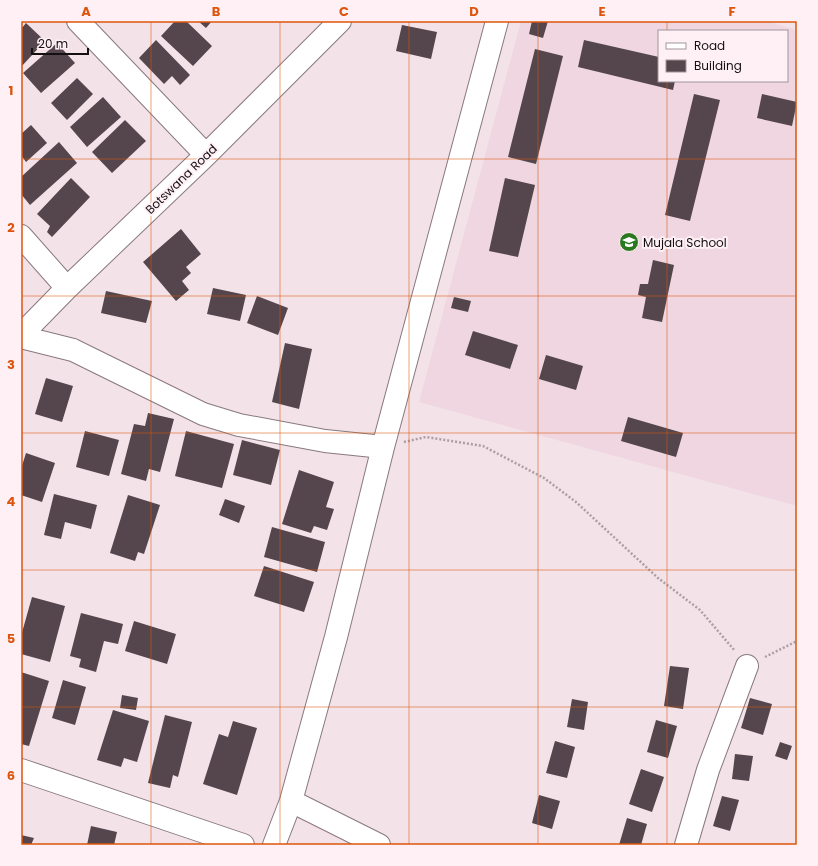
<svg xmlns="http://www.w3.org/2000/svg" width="818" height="866" font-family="Poppins,sans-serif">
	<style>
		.built { fill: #efd6e0; fill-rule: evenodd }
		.building { fill: #54464c }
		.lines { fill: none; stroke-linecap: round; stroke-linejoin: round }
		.minor-casing { stroke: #88797f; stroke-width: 24 }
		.path { stroke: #ac9fa4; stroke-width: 2.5; stroke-dasharray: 2 2; stroke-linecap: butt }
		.minor { stroke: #fff; stroke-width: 22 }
		.grid { fill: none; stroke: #dd550c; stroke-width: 1; stroke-opacity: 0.55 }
		.labels { text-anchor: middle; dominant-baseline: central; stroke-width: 4; stroke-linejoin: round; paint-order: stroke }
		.street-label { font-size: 12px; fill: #140f11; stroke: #fef0f5 }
		.poi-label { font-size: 12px; fill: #140f11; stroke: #fef0f5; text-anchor: start }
		.neatline { fill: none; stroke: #dd550c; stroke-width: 1.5 }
		.grid-label { font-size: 13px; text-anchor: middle; font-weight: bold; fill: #dd550c }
	</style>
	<rect width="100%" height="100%" fill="#f3e2e8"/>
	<!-- built -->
	<path class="built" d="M521,21h244l32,9v476l-378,-104zM659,31h128v50h-128z"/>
	<!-- building -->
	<path class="building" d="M175,21h11l26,25 -19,20 -32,-30z
		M198,21h14l-6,7z
		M532,21h16l-5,17 -14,-4z
		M26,23l19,18 -24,26v-38z
		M402,25l35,7 -6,27 -35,-8z
		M156,40l34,35 -10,10 -8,-9 -8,8 -25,-26z
		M584,40l75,17v24h16l-2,9 -95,-23z
		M57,43l18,20 -34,30 -18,-20z
		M535,49l28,7 -27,108 -28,-7z
		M77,78l16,16 -26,26 -16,-17z
		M694,94l26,6 -30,121 -25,-6z
		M762,94l35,8 -5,24 -35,-8z
		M103,97l18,20 -34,30 -17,-20z
		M125,120l21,21 -34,32 -20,-21z
		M31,125l16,18 -21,19 -5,-7v-21z
		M59,142l18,21 -47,42 -9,-11v-17z
		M71,178l19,19 -38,40 -5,-5 3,-6 -13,-12z
		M505,178l30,7 -17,72 -29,-6z
		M181,229l20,25 -15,13 5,6 -9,8 7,9 -13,11 -33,-39z
		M653,260l21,5 -12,57 -20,-4 4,-21 -8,-2 2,-11h8z
		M213,288l33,7 -6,26 -33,-7z
		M106,291l46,10 -6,22 -45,-10z
		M257,296l31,12 -10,27 -31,-12z
		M454,297l17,4 -3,11 -17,-4z
		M473,331l45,14 -8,24 -45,-14z
		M285,343l27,6 -13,60 -27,-7z
		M546,355l37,11 -7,24 -37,-11z
		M46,378l27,8 -11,36 -27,-8z
		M148,413l26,6 -14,53 -11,-3 -3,12 -25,-7 13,-50 11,2z
		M628,417l55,16 -7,24 -55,-16z
		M85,431l34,9 -10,36 -33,-9z
		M186,431l48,13 -12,44 -47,-12z
		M242,440l38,10 -9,35 -38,-10z
		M26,453l29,10 -13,39 -21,-7v-26z
		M299,470l35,12 -8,25 8,2 -7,21 -13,-4 -3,7 -29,-9z
		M54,494l43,11 -6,24 -26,-7 -4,17 -17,-4z
		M128,495l32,10 -16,49 -6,-2 -3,9 -25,-8z
		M225,499l20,7 -6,17 -20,-8z
		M272,527l53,15 -8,30 -53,-15z
		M264,566l50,16 -10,30 -50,-16z
		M32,597l33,9 -15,56 -29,-8v-18z
		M81,613l42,11 -5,20 -14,-3 -8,31 -17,-5 2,-8 -11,-3z
		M134,621l42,13 -9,30 -42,-13z
		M670,666l19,2 -6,41 -19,-3z
		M21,672l28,9 -20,65 -8,-2z
		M63,680l23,7 -11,38 -23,-7z
		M122,695l16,3 -2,12 -16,-2z
		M750,698l22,6 -9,31 -22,-7z
		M572,699l16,3 -4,28 -17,-3z
		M113,710l36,11 -12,41 -13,-4 -3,9 -24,-7z
		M165,715l27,7 -14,55 -5,-2 -3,13 -22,-5z
		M656,720l21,6 -9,32 -21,-6z
		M233,721l24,7 -20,67 -34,-11 16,-50 9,3z
		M555,741l20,6 -8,31 -21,-5z
		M780,742l12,4 -5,14 -12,-4z
		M735,754l18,2 -4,25 -17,-2z
		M641,769l23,8 -12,35 -23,-8z
		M539,795l21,6 -8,28 -20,-6z
		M722,796l17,4 -9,31 -17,-5z
		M627,818l20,6 -6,21h-22z
		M91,826l26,6 -3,13h-27z
		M21,835l13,3 -3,7h-10z"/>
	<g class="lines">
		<defs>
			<path id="minor" d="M78,21l128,134
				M21,236l46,52
				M21,335l46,-47 139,-133 134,-134
				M21,337l52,13 130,64 36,11 86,16 58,6
				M21,770l222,75
				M291,801l88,44
				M274,845l17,-44 45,-164 47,-190 114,-426
				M686,845l22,-75 39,-104"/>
		</defs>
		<!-- minor casing -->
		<use href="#minor" class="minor-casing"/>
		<!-- path -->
		<path class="path" d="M404,442l22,-5 57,9 61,32 32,24 82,76 42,32 35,41
			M765,657l32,-16"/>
		<!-- minor -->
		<use href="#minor" class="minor"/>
	</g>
	<!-- grid -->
	<path class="grid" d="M151,21v824M280,21v824M409,21v824M538,21v824M667,21v10M667,81v764M21,159h776M21,296h776M21,433h776M21,570h776M21,707h776"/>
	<!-- icons -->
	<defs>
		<symbol id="school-disc" viewBox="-11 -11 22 22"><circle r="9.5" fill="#2c7820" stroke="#fef0f5"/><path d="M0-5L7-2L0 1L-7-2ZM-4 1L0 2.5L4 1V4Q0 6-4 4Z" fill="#fff"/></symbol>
	</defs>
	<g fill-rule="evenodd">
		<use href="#school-disc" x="618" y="231" width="22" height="22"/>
	</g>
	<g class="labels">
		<!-- street labels -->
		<g class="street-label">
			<text transform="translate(181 179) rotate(-44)">Botswana Road</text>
		</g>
		<!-- poi labels -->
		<g class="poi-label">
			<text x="643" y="242">Mujala School</text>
		</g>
	</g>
	<!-- border -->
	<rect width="818" height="866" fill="none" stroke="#fef0f5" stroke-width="44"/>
	<!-- legend -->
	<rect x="658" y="30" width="130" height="52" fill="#fef0f5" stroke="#a0969a"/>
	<rect x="666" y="43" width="20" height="6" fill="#ffffff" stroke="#a0969a"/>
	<text x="694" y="50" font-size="12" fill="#140f11">Road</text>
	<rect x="666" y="60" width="20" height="12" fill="#54464c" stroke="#a0969a"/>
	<text x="694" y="70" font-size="12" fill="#140f11">Building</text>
	<!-- scale -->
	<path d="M32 48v6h56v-6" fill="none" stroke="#140f11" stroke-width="2"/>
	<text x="38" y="48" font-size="12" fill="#140f11" stroke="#fef0f5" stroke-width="3" paint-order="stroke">20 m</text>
	<rect x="22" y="22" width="774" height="822" class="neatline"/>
	<g class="grid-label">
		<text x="86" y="16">A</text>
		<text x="216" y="16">B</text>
		<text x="344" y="16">C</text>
		<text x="474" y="16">D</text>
		<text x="602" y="16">E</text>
		<text x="732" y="16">F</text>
		<text x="11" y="95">1</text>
		<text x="11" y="232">2</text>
		<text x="11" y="369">3</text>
		<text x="11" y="506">4</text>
		<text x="11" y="643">5</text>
		<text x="11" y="780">6</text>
	</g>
</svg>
